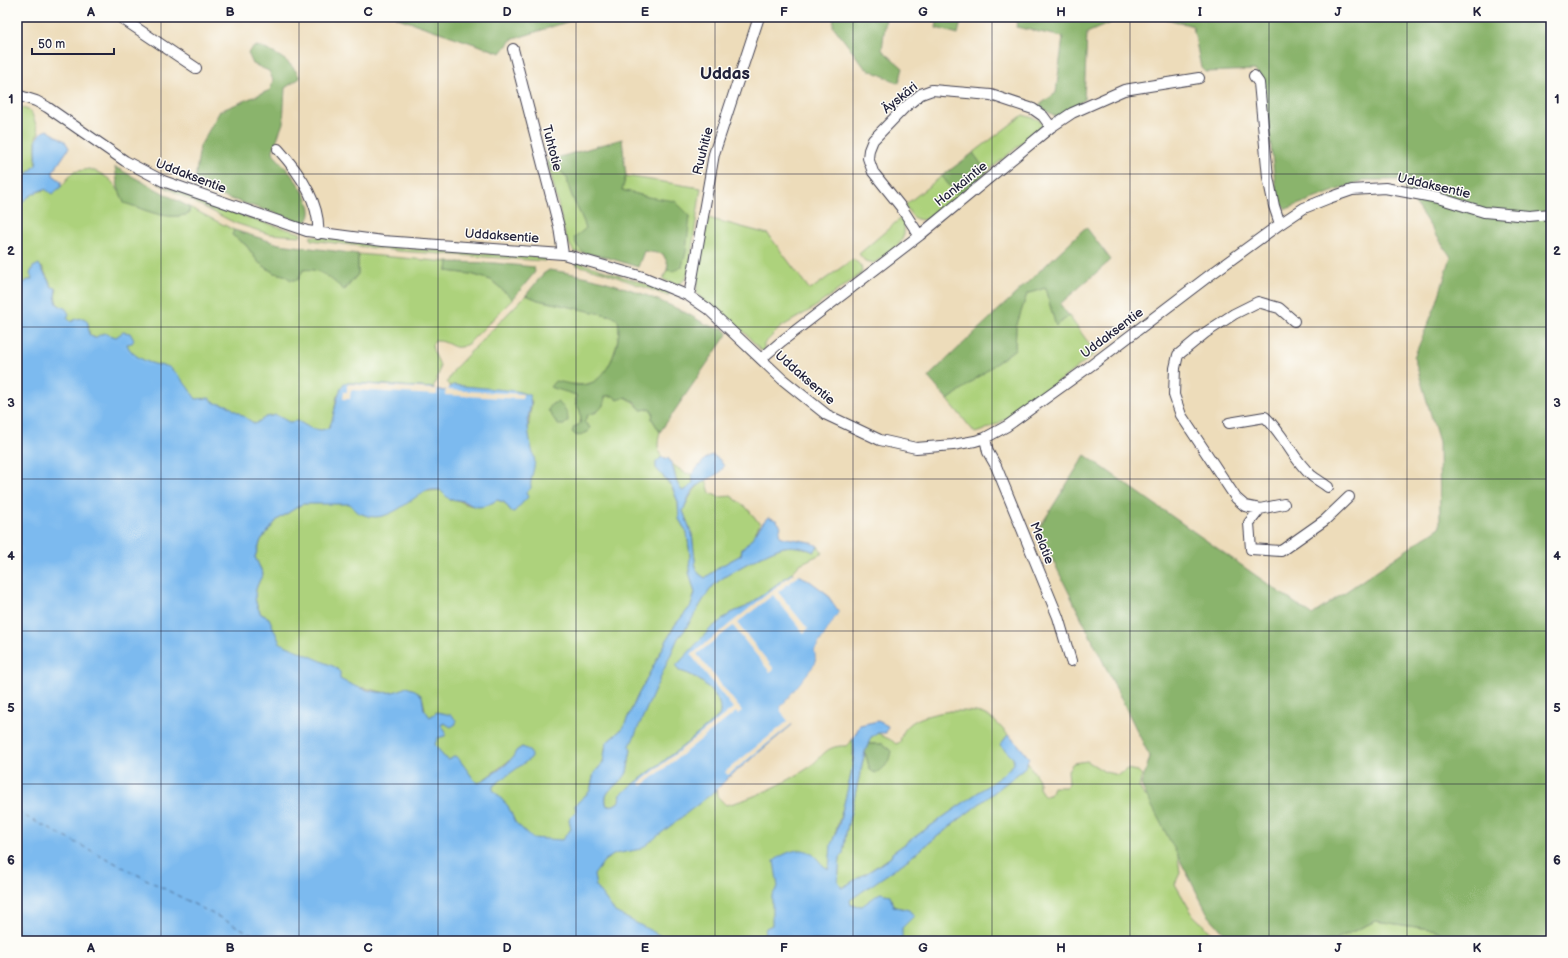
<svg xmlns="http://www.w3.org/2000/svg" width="1568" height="958" font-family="'Balsamiq Sans',sans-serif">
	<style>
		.green { fill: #add27c; stroke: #687a5c }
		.forest { fill: #8ab46c; stroke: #566b54 }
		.water { fill: #7cbaef; stroke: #4f6e95 }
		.pier { fill: #eddcba }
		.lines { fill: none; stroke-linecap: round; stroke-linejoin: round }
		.ferry { stroke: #42577a; stroke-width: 1; stroke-dasharray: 5 4; stroke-linecap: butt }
		.minor-casing { stroke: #403e4e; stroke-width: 12 }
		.minor { stroke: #fff; stroke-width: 10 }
		.grid { fill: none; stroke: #22223b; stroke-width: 1; stroke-opacity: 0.55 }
		.labels { text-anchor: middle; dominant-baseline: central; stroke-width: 3; stroke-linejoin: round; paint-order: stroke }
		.street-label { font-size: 13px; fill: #22223b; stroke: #fdfcf7 }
		.district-label { font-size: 17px; font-weight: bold; fill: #22223b; stroke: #fdfcf7 }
		.neatline { fill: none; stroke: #22223b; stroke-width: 1.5 }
		.grid-label { font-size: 13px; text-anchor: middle; font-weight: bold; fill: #22223b }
	</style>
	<rect width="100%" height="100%" fill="#fdfcf7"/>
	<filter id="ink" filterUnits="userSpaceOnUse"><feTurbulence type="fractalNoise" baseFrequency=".025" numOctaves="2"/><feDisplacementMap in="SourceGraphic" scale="8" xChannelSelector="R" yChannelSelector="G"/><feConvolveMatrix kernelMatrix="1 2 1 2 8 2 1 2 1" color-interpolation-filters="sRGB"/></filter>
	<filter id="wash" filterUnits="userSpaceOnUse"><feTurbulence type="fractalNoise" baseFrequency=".012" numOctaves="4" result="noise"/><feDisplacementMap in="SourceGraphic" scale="16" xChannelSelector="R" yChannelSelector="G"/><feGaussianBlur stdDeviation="0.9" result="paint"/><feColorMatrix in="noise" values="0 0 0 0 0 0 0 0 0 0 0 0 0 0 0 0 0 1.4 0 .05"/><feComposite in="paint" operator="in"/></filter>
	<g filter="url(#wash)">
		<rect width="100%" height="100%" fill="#eddcba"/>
		<!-- green -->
		<path class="green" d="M17,106l14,5 8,22 -3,4v28l-17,16h-2z
			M1023,115l17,5 3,6 -56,46 -14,-19z
			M89,169c21,7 27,15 36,34 22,7 41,18 64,11v-7l45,23 -2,5 14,10 12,17 16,11 10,2 7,5c3,-3 8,-8 12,-10 14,-6 31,12 42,20l13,-16v-20l90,8 -1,9 24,3 20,6 22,19 -44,44c-17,11 -17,-3 -34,-2l-3,4c1,7 4,11 7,18 3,7 -3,17 -6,25l-82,-5 -14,12 -4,25 -10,17 -58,-8 -248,-78 81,-11 -9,-6 -1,-11 -17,-1 -4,-5 -1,-8 -9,-5 -2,-8 2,-7 -5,-2 -10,-20 -11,14 -3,-1 -7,5 -4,-3v-72c8,-17 27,-21 44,-23l12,-15z
			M559,170l8,7c2,20 13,32 19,51l-9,18 7,7 -10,-1 -8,-14 -16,-67z
			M626,176l75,12 -12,81c-4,16 -11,18 -26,10l4,-9 6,1 -25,-74 -26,-7z
			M942,176l16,21c-10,8 -26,27 -41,22 -6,-2 -9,-10 -12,-14z
			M157,183l92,35 51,15 1,3 -32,-2 -34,-11z
			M902,217c9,26 -10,33 -28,46l-9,-2 -6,-7z
			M708,218l60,16 42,56 43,-31c5,4 11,7 8,15l-49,35 -31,18 -17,17v6l-3,1 -15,-17 -21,-19 -24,-16 -4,-7v-13z
			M311,236l86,12 147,9 1,4 -147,-10 -87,-11z
			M578,262l92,30 -2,4 -65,-24 -27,-7z
			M1045,288l11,38 13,-10 27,37c-31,23 -85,70 -121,80l-27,-33 67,-51 1,-22 11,-33z
			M526,295l12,5 74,16 6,4c4,16 -7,52 -22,61 -9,4 -15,4 -24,3l6,14 -2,7c6,5 5,12 4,19l-6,3 -1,4 4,5 11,-4 -4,-10 4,-7 9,-3 8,-9v-7c18,-1 24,0 36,14l8,-1 4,3 -1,7 8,13c-2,9 -4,18 2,25l-6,5v6l16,19 6,15 1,17 8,14 3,21 -1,18 6,21 -4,13 -16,19 -38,72 -14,31 -17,15 -3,20 -9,10 -4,18 -15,14 1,7 -7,7 2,10 -9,11 -29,11 -60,-52 58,-46 -9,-6 -6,4 -2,6 -35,26 -52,-18 14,-40 3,-2 -7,-11 -7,5 -4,-3 -4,-18 -16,-9 -7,5 -13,1 -21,-5 -111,-7 15,-63 -8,-4c-9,-16 -7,-24 2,-40l-8,-17 6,-17 16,-20 25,-16 138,-14 10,10c8,-1 9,1 16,4 11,4 21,2 31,-4l7,2 7,9 19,-23c-1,-10 4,-19 4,-29 0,-5 -4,-11 -5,-17 -2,-14 1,-27 3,-41l-82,-15 -3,-4 8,-14z
			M672,464l13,9 7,1 1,9 -6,6 -5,2c-9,-11 -5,-16 -10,-27z
			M706,479l4,14 9,4 12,-1 15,11 14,17 -10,18 -8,7 -1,6 -20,11 -16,12 -6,-4 -3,-5 -4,-35 -9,-23c6,-14 11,-23 23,-32z
			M818,546l5,7 -23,11 -8,9 -46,34 -15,6 -54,53 2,5c16,2 48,26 40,45l-33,28 -65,50 -1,7 -6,4 -7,1c-7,-17 15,-21 20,-34 2,-6 2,-15 4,-22l-2,-4 49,-108c15,-16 22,-37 36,-53 8,-9 58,-36 70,-38 10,-2 21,1 30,5z
			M950,711c32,0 37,0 58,24l-8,10 13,13 2,6 -15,13 -108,76 -1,4c-16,11 -32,20 -49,31l-2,-2 -2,-5 2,-23 3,-5 3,-20 19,-81 5,18 13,-26h-15l3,-7 7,-4c6,5 12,5 18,11l4,-2c4,-24 29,-27 50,-31z
			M853,739c2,37 -11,70 -21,105 -3,8 0,19 -4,27 -12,24 -26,47 -39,70h-149l-47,-44v-33l123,-78 1,10 9,9c24,-5 62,-23 82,-37 15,-11 17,-23 38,-22z
			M1087,761l18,11 14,3 8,-6 11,2 4,4 -3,12 5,8 12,7 22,54 2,17 -5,11 18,31 27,26h-395l8,-33 69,-44 122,-95 4,-6 11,17v8l5,8 6,-1 3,-8h13l3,-4 -1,-13 5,-7z
			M1376,921l60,9 18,11h-117l-1,-2z"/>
		<!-- forest -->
		<path class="forest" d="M395,17h187l-71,23 -10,13z
			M834,17h52l-4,33 21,18 -4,15 -34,-15 -32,-42z
			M938,17h24l-4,17 -22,-6z
			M1018,17h106l-37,16 -3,67 -27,17 -19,-11 18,-13 7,-56 -47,-10z
			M1160,17h391v924h-97l-18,-11 -60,-9 -40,18 1,2h-106l-22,-25 -68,-131 9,-28 -112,-227 47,-75 227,160 128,-88 -1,-85 -25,-85 22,-52 15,-48 -52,-77h-35l-78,29 -9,-11 -14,-119 -8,-9 -50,2 -4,-4 -8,-42z
			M257,46c17,6 35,15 43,32l-15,10 -2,35 -10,27 1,5c11,12 50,53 31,68l-111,-36 6,-41 20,-35 50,-21 3,-10 -4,-9 -16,-7 -5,-11 3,-4z
			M622,139l4,37 -4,14 26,7 27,4 15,15 -4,36 -4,15 -9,4 -6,-1 1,-6 -5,-10 -19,-3 -6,16 -32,-10 -22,-4 -7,-7 -3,-8 12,-10c-6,-19 -17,-31 -19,-51l-8,-7 -9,1 -4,-10z
			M973,153l14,19 -29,25 -16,-21z
			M115,167l74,40v7c-23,7 -42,-4 -65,-11l-6,-16z
			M1086,227l25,33 -51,44 9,12 -13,10 -11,-38 -18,6 -11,33 -1,22 -67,51 -20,-23z
			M234,230l45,14 79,10v20l-14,16c-12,-10 -24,-23 -41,-20l-5,10h-7l-7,-5 -10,-2 -16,-11 -12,-17 -14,-10z
			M448,262l46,1 40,4 1,5 -22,27 -22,-19 -20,-6 -24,-3z
			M549,270c47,6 92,21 135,42 13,6 24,17 39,16l5,5 -68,99 -8,-13 1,-7 -4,-3 -8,1 -6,-8 -9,-5 -8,3 -5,-4h-8c0,12 -7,16 -17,19l-4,7 6,5 -2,5 -11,4 -5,-4 2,-5 6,-3c1,-7 2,-14 -4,-19v-10l-26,-8 5,-6c9,1 19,5 28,4 25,-1 40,-45 35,-65l-6,-4 -74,-16 -12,-5 17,-21z
			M557,402c8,5 11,10 11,19l-4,4h-6l-10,-15 4,-6z
			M868,744h15l8,7c-2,12 -5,17 -16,22l-5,-3 -5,-18z"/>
		<!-- water -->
		<path class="water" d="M47,130l18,11 4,7 -16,24v3l8,6v6l-9,7 -7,-5c-11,3 -23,11 -28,21v-29l6,-2 13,-14c2,-15 -5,-30 11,-35z
			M39,264l13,23 4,1 -1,8 2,8 9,5 3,5 -2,4 4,4 5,-3 8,-1 4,5 1,11 5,4 10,-5 12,4 7,-5 7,1 4,7 -2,3 -5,1c3,11 20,19 32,21 4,1 8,0 11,3 11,8 18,20 26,31l13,-1 6,5 12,2 28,19 11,-7 10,-2 13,7 9,-1 12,7 11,2 8,-2c7,-15 6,-32 15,-45h7l82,5 11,3 9,-6 63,6 13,4c5,11 -3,21 -1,31 1,11 3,21 6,31 3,9 -5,21 -3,31l-5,5 2,4 -14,15 -3,-1 -7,-9 -7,-2c-27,17 -25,-3 -47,0l-10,-10c-5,0 -12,-1 -16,2 -18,10 -38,33 -62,22 -5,-1 -9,-7 -12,-10h-48l-25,16 -16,20 -6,17 8,17c-9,16 -11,24 -2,40l8,4 11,25 55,24 5,5v7c18,10 47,20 66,8l9,3 7,6 2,13 6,8 7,-5 14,3 5,5v4l-5,3 -7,-4 -3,2 5,6 -1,5 -7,2 -3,6 8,12 6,4 6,-4 4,3 16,22 4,2c12,-9 32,-18 37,-32l6,-4c6,2 9,4 9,11l-38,28v4l15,16 7,16 17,16 30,2 9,-11 -2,-10 7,-7 -1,-7 15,-14 4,-18 9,-10 3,-20 17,-15 14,-31 38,-72 16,-19 4,-13 -6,-21 1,-18 -3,-21 -8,-14 -1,-17 -6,-15 -16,-19v-6l6,-5 7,2c7,11 4,21 13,32l5,-2 6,-6 -1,-9 14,-16 6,-3 7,4 5,7c-4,10 -19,13 -27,20 -8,7 -10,16 -14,25l9,23 4,35 3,5 6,4 16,-12 20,-11 1,-6c11,-9 16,-22 26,-32l8,3 5,6 -2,8 2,3 29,5 8,4 -4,6c-9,-4 -20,-7 -30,-5 -12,2 -62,29 -70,38 -14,16 -21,37 -36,53l-48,108 1,4c-2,7 -2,15 -4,22 -5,13 -27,17 -20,34l7,-1 6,-4 1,-7 65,-50 33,-28c8,-19 -24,-43 -40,-45l-3,-5 34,-37 21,-16 15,-6 46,-34 15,6 19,14 13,19 -24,38 1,13 -35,44 1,5 10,13 -63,52 -14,14 -74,58 -26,5 -11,7 -10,14 2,11 19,26 46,24 23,2 4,3h-668l-3,-3v-656l4,3 7,-5h3l1,-2 -2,-4 3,-7z
			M878,721l10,5 -2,7h-8l-7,4 -6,15 -19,81 -3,20 -3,5 -2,23 4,7c17,-11 33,-19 49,-31l1,-4 108,-76 14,-13 -1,-6 -13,-13 8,-10 9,8 12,15 -5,11 -122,95 -52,36 1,5 11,1 18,-13 10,2 3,11 16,4 5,6 -12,12v12l2,1h-142l4,-13 6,-3v-30l6,-8 -4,-26c10,-8 27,-16 38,-7 7,5 9,12 17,15l2,-24 8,-21 12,-49 3,-22 -1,-14 7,-14z"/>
		<!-- pier -->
		<path class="pier" d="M350,384l85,5v-3l2,1v8l-86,-5 -1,9h-7l1,-7h3v-7z
			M448,385v5l75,4 -1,5 -77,-4 1,-8z
			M795,572l4,3 -21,17 30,37 -4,4 -31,-38 -36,28 37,46 -4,3 -37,-46 -36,28 45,57 -4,3 -2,-2 -94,74 -3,-3 94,-75 -42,-53z
			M840,610l1,3 -24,38 1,13 -35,44v4l10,11 -65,52 -3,-3 63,-51 -7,-9v-5l35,-44 -1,-13z"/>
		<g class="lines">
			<!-- ferry -->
			<path class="ferry" d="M17,812l248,129"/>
		</g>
	</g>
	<g filter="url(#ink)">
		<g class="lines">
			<defs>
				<path id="minor" d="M120,17l76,51
					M513,49l46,178 4,27
					M1254,76l5,7 9,94 6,29 6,18
					M17,95l19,6 11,6 78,54 38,20 144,50 76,10 180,13 80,23 46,19 19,13 74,70 45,36 53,25 36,8 37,-3 22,-4 10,-3 22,-12 86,-62 117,-89 70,-51 24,-16 25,-10 23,-8 33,-2 53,10 46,14 45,4 22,-2
					M278,149c20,22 43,54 40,85
					M919,235l-18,-28 -28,-35 -5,-14 1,-8 4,-10 31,-32 17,-14 11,-4 59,5 42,14 10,7 8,11
					M689,296l25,-142 45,-137
					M762,358l20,-17 138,-106 131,-108 21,-14 52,-23 75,-12
					M1229,423l36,-6c19,17 28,43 47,59 5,4 11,7 16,11
					M985,438l3,14 8,14 62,151 13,44
					M1284,504l-24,5 -11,14 2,26 30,2 44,-31 24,-23
					M1260,509l-15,-3 -9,-8 -55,-83 -7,-20 1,-27 3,-13 27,-22 29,-19 24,-12 21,6 15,13"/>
			</defs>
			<!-- minor casing -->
			<use href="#minor" class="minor-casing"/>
			<!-- minor -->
			<use href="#minor" class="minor"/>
		</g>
	</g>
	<!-- grid -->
	<path class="grid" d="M161,17v924M299,17v924M438,17v924M576,17v924M715,17v924M853,17v924M992,17v924M1130,17v924M1269,17v924M1407,17v924M17,174h1534M17,327h1534M17,479h1534M17,631h1534M17,784h1534"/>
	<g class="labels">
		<!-- street labels -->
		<g class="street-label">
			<text transform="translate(900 98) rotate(-39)">Äyskäri</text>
			<text transform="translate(552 148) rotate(76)">Tuhtotie</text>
			<text transform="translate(703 151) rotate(-76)">Ruuhitie</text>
			<text transform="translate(191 176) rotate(21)">Uddaksentie</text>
			<text transform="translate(961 184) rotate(-39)">Hankaintie</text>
			<text transform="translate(1434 186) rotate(13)">Uddaksentie</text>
			<text transform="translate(502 236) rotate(4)">Uddaksentie</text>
			<text transform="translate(1112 333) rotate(-37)">Uddaksentie</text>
			<text transform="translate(805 378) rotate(41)">Uddaksentie</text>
			<text transform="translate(1042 543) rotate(68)">Melatie</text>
		</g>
		<!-- district labels -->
		<g class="district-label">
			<text x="725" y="74">Uddas</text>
		</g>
	</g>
	<!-- margin -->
	<rect width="1568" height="958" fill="none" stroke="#fdfcf7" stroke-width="44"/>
	<!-- scale -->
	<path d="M32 48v6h82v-6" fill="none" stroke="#22223b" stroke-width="2"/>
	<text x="38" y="48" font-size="12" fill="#22223b" stroke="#fdfcf7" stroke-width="3" paint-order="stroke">50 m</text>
	<rect x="22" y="22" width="1524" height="914" class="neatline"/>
	<g class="grid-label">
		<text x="91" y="16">A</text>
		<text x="230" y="16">B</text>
		<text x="368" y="16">C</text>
		<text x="507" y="16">D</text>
		<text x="645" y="16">E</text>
		<text x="784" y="16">F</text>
		<text x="923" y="16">G</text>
		<text x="1061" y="16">H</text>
		<text x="1200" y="16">I</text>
		<text x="1338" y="16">J</text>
		<text x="1477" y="16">K</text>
		<text x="11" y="103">1</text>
		<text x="1557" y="103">1</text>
		<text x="11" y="255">2</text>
		<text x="1557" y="255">2</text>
		<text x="11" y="407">3</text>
		<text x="1557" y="407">3</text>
		<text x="11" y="560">4</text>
		<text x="1557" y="560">4</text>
		<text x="11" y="712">5</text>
		<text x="1557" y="712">5</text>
		<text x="11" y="864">6</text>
		<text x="1557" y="864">6</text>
		<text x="91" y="952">A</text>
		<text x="230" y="952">B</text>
		<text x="368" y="952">C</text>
		<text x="507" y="952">D</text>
		<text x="645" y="952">E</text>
		<text x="784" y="952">F</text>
		<text x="923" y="952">G</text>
		<text x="1061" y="952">H</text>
		<text x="1200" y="952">I</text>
		<text x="1338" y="952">J</text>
		<text x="1477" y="952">K</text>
	</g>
</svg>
